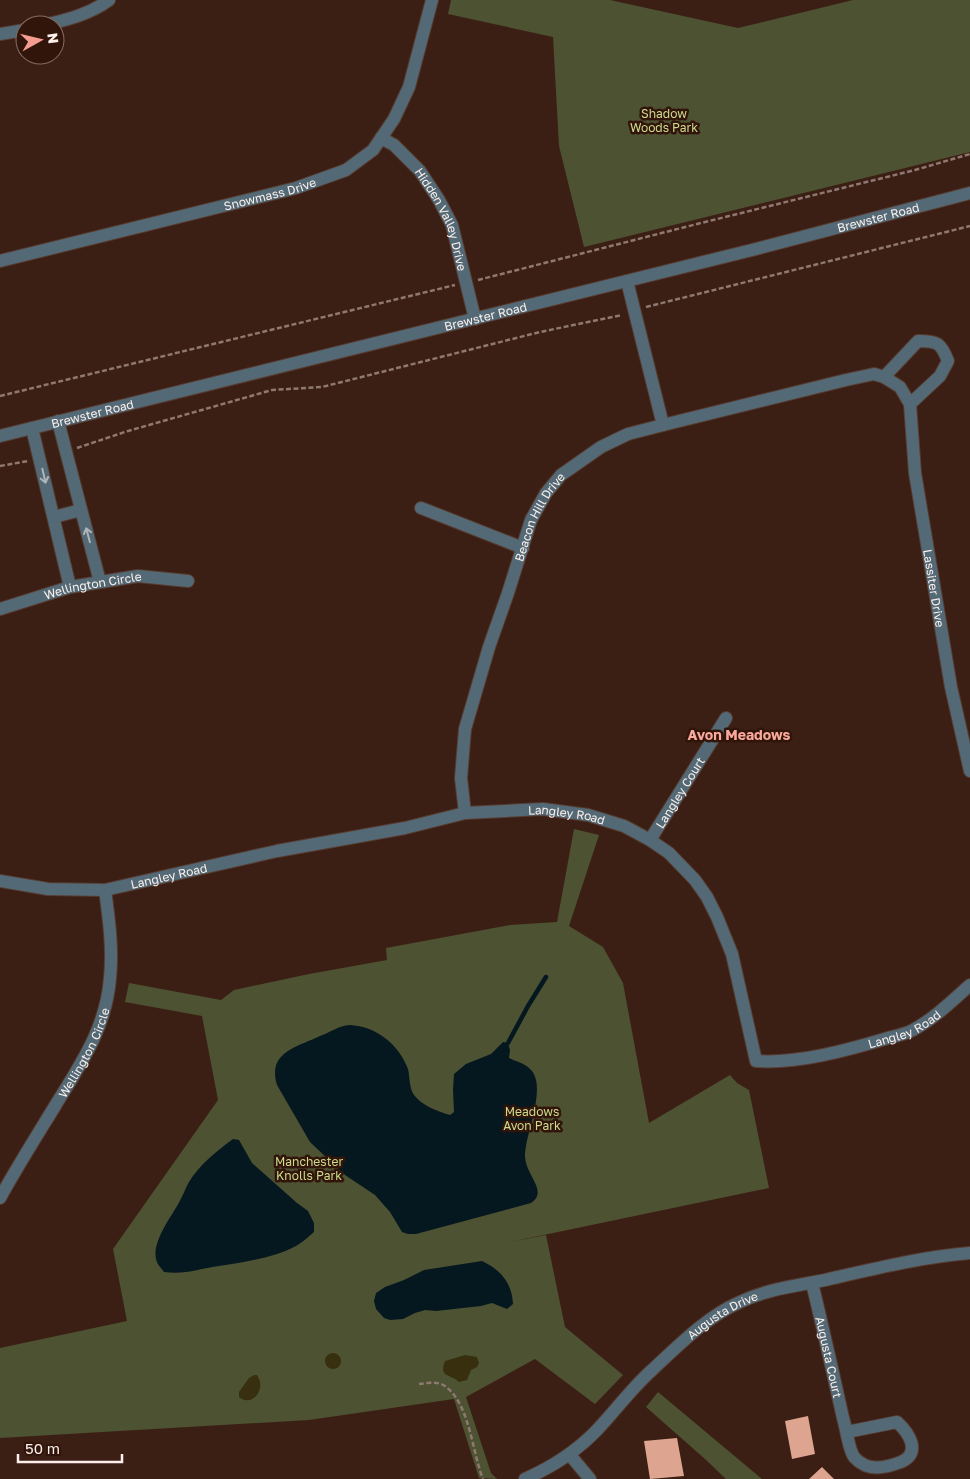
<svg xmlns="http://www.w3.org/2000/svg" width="970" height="1479" font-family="'Golos Text',sans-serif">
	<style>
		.green { fill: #4d5232 }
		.sand { fill: #372f0e }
		.water { fill: #05181f }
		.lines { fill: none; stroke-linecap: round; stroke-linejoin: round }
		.stream { stroke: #05181f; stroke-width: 4.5 }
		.building { fill: #dda590 }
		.minor-casing { stroke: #573c32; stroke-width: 14 }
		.tertiary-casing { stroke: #573c32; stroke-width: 14 }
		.path { stroke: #8e7870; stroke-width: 2.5; stroke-dasharray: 5 2.5; stroke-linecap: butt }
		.minor { stroke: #536a76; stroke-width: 12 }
		.tertiary { stroke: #536a76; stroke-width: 12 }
		.oneway { stroke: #b0b4b7 }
		.labels { text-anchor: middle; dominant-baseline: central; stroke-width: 5; stroke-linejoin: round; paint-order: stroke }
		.park-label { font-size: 12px; fill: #ccdb8c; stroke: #31150a }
		.street-label { font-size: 12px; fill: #fdf0ec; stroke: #31150a }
		.neighbourhood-label { font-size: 14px; font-weight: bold; fill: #faa89c; stroke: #31150a }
	</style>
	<rect width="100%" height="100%" fill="#3c1f14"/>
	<!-- green -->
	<path class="green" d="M451,0h159l128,28 115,-28h117v152l-386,95 -25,-101 -6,-109 -105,-23z
		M574,829l25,6 -30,91 34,21 20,36 26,140 81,-48 7,8 12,7 20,98 -259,54 36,-7 19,92 58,48 -28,29 -60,-45 -69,38 25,76 6,6 -18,-1 -25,-79 -145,21 -309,18v-90l127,-27 -14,-72 105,-149 -16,-84 -77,-14 4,-19 92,17 13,-10 75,-16 78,-14 -1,-12 124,-23 47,-3z
		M658,1392l104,87h-36l-21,-20 -59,-52z"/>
	<!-- sand -->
	<path class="sand" d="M325 1361a8 8 0 1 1 16 0a8 8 0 1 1-16 0Z
		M465,1355l12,2 2,6 -2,4 -6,3 -4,10 -8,2c-7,-8 -21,-4 -14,-21z
		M254,1375h3c10,14 -5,33 -18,22v-5l10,-14z"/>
	<!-- water -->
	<path class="water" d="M350,1025c25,1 49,19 58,44 2,8 1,19 6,26 7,10 25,17 36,20l4,-3 -1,-22 1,-16 12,-10 25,-10 12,-12 5,1 2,7 -1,8c6,3 15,5 20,10 20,16 -4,65 -4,88 0,19 24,35 6,47l-115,31h-8l-6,-2 -12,-20 -15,-17 -30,-20 -35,-33 -33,-57c-10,-33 20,-38 43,-49 11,-4 18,-10 30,-11z
		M233,1139l6,1 13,23 45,40 11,8 6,12v9c-6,5 -11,10 -18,14 -29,15 -63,17 -94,23 -14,3 -24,5 -38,3 -2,-3 -6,-7 -7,-10 -7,-17 12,-42 20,-56 5,-8 8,-17 12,-24 10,-17 29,-32 44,-43z
		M482,1261c19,9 30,22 31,43l-6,5 -15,-6 -11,3 -45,5 -11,-1 -10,3 -12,6 -13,1 -6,-2 -8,-9 -2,-8 2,-8 9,-6 19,-7 20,-10z"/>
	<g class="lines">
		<!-- stream -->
		<path class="stream" d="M508,1043l20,-37 18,-29"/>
	</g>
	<!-- building -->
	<path class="building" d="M808,1416l7,38 -23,5 -7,-38z
		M677,1438l7,38 -34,3 -6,-38z
		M822,1467l12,12h-25z"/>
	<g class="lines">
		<defs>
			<g id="minor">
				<path d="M44,25c23,-5 46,-11 65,-25"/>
				<path d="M0,34l25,-4"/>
				<path id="s1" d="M381,138l13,7 26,26 19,29 13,25 23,94"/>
				<path id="s2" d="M0,261l296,-73 50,-18 27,-20 21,-31 15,-32 23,-87"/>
				<path d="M884,377l34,-36c20,0 23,2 30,20l-8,15 -30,28"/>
				<path d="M58,421l42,161"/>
				<path id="s3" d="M663,425l183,-45 28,-6 10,3 16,10 10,17 5,69 36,214 19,84"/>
				<path d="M32,428l38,159"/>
				<path d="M421,508l102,40"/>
				<path d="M54,517l27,-7"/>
				<path id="s4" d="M0,609l70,-22 68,-11 50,5"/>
				<path id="s5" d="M465,813l-4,-35 4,-49 24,-82 19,-54 23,-73 15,-27 15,-18 40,-28 27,-13 35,-9 -36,-144"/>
				<path id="s6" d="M650,840l76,-122"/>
				<path id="s7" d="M0,881l48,8 57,1 172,-39 128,-23 60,-15 78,-4 45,6 36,11 26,14 19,13 26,27 12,17 10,20 15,37 24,107c42,3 92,-11 132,-23 8,-2 17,-4 25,-8 22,-12 39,-29 57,-45"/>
				<path id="s8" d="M0,1198c17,-31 36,-61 55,-92 25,-41 51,-77 55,-128 3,-29 -1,-59 -5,-88"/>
				<path id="s9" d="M812,1283c11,45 21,90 31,135 3,9 6,34 12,40 13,14 30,10 46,4 21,-9 8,-29 -4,-40l-50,10"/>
				<path d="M570,1455l20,24"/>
				<path id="s10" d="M525,1479c27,-12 52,-28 72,-49 18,-19 34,-41 54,-59 27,-25 55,-54 89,-69 27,-13 56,-16 85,-22 48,-11 96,-23 145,-27"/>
			</g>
			<g id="tertiary">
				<path id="s11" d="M0,436l752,-186 218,-57"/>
			</g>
		</defs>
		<!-- minor casing -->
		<use href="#minor" class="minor-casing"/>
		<!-- tertiary casing -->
		<use href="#tertiary" class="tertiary-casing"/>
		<!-- path -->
		<path class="path" d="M478,280l219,-56 218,-54 55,-16
			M646,307l324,-81
			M0,396l455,-111
			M77,448l51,-17 144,-41 50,-3 218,-55 82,-17
			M0,466l28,-5
			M419,1384c8,-1 19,-3 26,2 25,18 27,66 38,93"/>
		<!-- minor -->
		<use href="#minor" class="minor"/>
		<!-- tertiary -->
		<use href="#tertiary" class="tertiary"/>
	</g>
	<!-- one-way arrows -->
	<defs><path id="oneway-shaft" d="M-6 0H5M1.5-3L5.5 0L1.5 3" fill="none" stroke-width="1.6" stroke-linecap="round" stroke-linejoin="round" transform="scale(1.25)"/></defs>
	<g class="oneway">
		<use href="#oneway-shaft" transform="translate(44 476) rotate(77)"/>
		<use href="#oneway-shaft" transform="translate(88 535) rotate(-105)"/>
	</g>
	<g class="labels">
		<!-- park labels -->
		<g class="park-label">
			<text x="664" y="113">Shadow<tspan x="664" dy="14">Woods Park</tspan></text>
			<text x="532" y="1111">Meadows<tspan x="532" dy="14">Avon Park</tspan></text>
			<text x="309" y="1161">Manchester<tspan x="309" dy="14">Knolls Park</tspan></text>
		</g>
		<!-- street labels -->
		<g class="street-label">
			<text stroke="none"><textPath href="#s2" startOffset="278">Snowmass Drive</textPath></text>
			<text stroke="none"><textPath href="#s11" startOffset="905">Brewster Road</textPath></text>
			<text stroke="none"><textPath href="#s1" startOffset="105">Hidden Valley Drive</textPath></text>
			<text stroke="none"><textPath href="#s11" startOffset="500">Brewster Road</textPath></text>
			<text stroke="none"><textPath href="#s11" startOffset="95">Brewster Road</textPath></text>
			<text stroke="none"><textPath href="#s5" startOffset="310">Beacon Hill Drive</textPath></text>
			<text stroke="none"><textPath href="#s4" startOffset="96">Wellington Circle</textPath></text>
			<text stroke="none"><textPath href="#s3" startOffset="452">Lassiter Drive</textPath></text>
			<text stroke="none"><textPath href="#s6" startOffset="56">Langley Court</textPath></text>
			<text stroke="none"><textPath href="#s7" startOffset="576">Langley Road</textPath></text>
			<text stroke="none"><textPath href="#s7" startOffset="171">Langley Road</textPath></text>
			<text stroke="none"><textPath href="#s7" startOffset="1071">Langley Road</textPath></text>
			<text stroke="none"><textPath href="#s8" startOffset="168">Wellington Circle</textPath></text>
			<text stroke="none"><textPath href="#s10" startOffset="259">Augusta Drive</textPath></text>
			<text stroke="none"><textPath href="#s9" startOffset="76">Augusta Court</textPath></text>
		</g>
		<!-- neighbourhood labels -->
		<g class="neighbourhood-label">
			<text x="739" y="734">Avon Meadows</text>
		</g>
	</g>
	<!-- north arrow -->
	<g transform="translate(40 40) rotate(82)"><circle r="24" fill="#31150a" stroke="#836d64"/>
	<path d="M0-4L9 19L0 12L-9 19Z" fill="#f59c90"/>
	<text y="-8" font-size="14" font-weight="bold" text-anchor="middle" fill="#fdf0ec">N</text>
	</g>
	<!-- scale -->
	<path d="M18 1454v8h104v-8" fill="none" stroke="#fdf0ec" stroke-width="2.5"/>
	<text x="25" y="1454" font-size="15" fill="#fdf0ec" stroke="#31150a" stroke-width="4" paint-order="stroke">50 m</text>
</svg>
